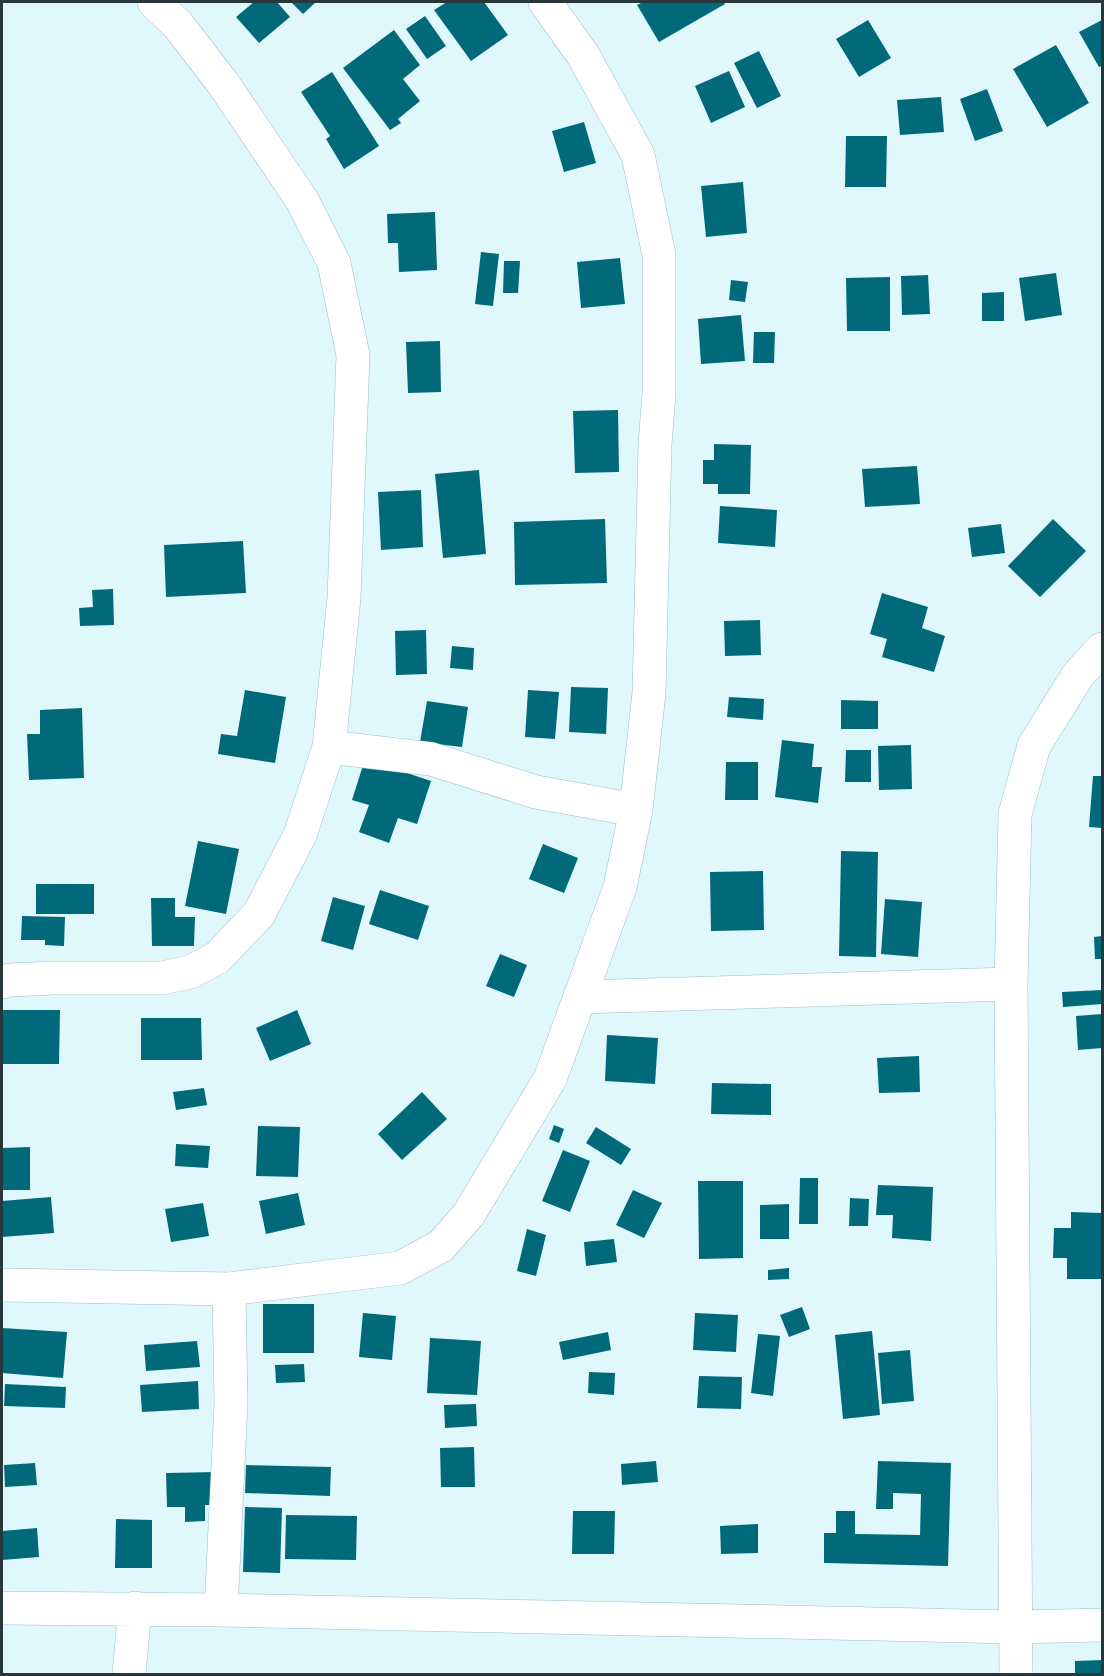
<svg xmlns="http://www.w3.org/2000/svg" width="1104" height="1676" font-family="'Alegreya Sans',sans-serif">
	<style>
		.building { fill: #016a7a }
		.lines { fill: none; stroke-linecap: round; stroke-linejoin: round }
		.minor-casing { stroke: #9abfc7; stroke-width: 34 }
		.minor { stroke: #fff; stroke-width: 33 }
	</style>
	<rect width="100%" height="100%" fill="#e0f7fc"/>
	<!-- building -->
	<path class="building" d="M254,2h23l13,15 -31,26 -23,-26z
		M291,2h25l-13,12z
		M447,2h37l24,33 -37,26 -37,-51z
		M643,2h81l1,2 -66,38 -22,-37z
		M425,16l21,30 -19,13 -21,-30z
		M868,20l23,38 -32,19 -23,-38z
		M1102,20v46l-3,1 -20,-35z
		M394,30l26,35 -17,14 17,22 -22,18 3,4 -11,7 -47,-62z
		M1056,45l33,58 -42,24 -34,-58z
		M759,51l22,45 -24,12 -23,-45z
		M729,71l16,36 -34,16 -16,-37z
		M332,72l47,74 -35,23 -18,-30 4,-3 -29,-44z
		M987,89l16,42 -28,10 -15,-42z
		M941,97l3,35 -44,3 -3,-35z
		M584,122l12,41 -32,9 -12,-41z
		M846,136h41l-1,51h-41z
		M743,182l4,51 -41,4 -5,-51z
		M435,212l2,58 -38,2 -1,-29h-10l-1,-29z
		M481,252l18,2 -6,52 -18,-2z
		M620,258l5,46 -44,4 -4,-46z
		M504,261h16l-2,32h-15z
		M1056,273l6,42 -37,6 -6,-43z
		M928,275l2,39 -28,1 -1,-39z
		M890,277v54h-43l-1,-53z
		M731,280l17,2 -3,20 -16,-2z
		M1004,292v29h-22v-28z
		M741,315l4,46 -44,3 -3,-45z
		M754,332h21l-1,31h-21z
		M440,341l1,51 -33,1 -2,-51z
		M618,410l1,62 -44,1 -2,-62z
		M714,444l37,1 -1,49h-32v-10h-15v-24h11z
		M917,466l3,38 -55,3 -3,-38z
		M479,470l7,84 -43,4 -8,-84z
		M421,490l2,57 -42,3 -3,-58z
		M720,506l57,4 -2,37 -57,-4z
		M605,519l2,64 -92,2 -1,-63z
		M1053,519l33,32 -46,46 -32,-31z
		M1001,524l4,29 -33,4 -4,-29z
		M243,541l3,52 -80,4 -2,-52z
		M113,589l1,36 -34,1 -1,-18 14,-1 -1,-17z
		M882,593l46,14 -6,21 23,8 -11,36 -52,-15 5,-18 -17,-5z
		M760,620l1,35 -36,1 -1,-35z
		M426,630l1,44 -31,1 -1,-44z
		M452,646l22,2 -1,22 -23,-2z
		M571,687l37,1 -2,46 -37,-2z
		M245,690l41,7 -11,66 -57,-9 3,-20 16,2z
		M528,690l31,2 -4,47 -30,-2z
		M729,697l35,2 -1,21 -36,-3z
		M841,700l37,1v28h-37z
		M427,701l41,6 -6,40 -42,-5z
		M82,708l2,70 -55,2 -2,-46h13v-24z
		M782,740l32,4 -2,23h10l-4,36 -43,-6z
		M911,745l1,44 -33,1 -1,-44z
		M846,750h25v32h-26z
		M365,759l66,22 -14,43 -19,-6 -9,25 -30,-11 10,-27 -17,-5z
		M726,762h32v38h-33z
		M1093,776h9v52l-13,-1z
		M198,841l41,8 -13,65 -41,-8z
		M543,844l35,14 -14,35 -35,-14z
		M841,851l37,1 -2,105 -37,-1z
		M763,871l1,59 -53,1 -1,-59z
		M36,884h58v30h-58z
		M380,890l49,16 -11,34 -49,-16z
		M333,897l32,9 -12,44 -32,-9z
		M151,898h24v19h20l-1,29h-42z
		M885,899l37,3 -4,55 -37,-3z
		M22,916l43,1 -1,29 -19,-1v-5h-24z
		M1102,936v23h-7l-1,-22z
		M500,954l27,11 -13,32 -28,-11z
		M1102,990v14l-39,3 -1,-15z
		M2,1010h58l-1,54h-57z
		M297,1010l14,34 -41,17 -14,-33z
		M1102,1014v34l-24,2 -2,-34z
		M141,1018h60l1,42h-61z
		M607,1035l51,3 -3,46 -50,-3z
		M919,1056l1,36 -41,1 -2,-35z
		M712,1083l59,1v31l-60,-1z
		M204,1088l3,17 -31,5 -3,-18z
		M422,1092l25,27 -45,41 -24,-26z
		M554,1125l10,4 -5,14 -10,-4z
		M258,1126l42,1 -2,50 -42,-1z
		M596,1127l35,22 -10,16 -35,-22z
		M176,1144l34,2 -2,22 -33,-2z
		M30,1147v43h-28v-42z
		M563,1150l27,11 -20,51 -28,-11z
		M800,1178h18v46h-19z
		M698,1181h45v77l-44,1z
		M878,1185l55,2 -2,54 -39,-3 1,-23h-17z
		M633,1190l29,13 -18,35 -28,-13z
		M298,1193l7,32 -39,9 -7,-33z
		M51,1197l3,36 -52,4v-36z
		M850,1198l19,1 -1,27h-19z
		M203,1203l6,33 -38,6 -6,-33z
		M789,1204v35h-29v-34z
		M1071,1212l31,1v66h-35v-21h-14l1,-30h17z
		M527,1229l19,6 -10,41 -19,-5z
		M614,1239l3,23 -31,4 -2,-24z
		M789,1268v11l-21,1v-10z
		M263,1304h51v49h-51z
		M802,1307l8,22 -21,8 -9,-22z
		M363,1313l33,3 -4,44 -33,-3z
		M695,1313l43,2 -2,37 -43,-2z
		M2,1328l65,4 -4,46 -61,-5z
		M872,1331l8,84 -37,4 -8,-84z
		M608,1332l3,18 -48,10 -4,-18z
		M758,1334l22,2 -7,60 -22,-3z
		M430,1338l51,3 -4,54 -50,-2z
		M197,1341l3,26 -54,4 -2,-26z
		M910,1350l4,51 -32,3 -4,-51z
		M304,1364l1,18 -29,1 -1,-18z
		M589,1372l26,1 -1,22 -26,-2z
		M699,1376l43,1 -1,32 -44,-1z
		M198,1381l1,28 -57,3 -2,-27z
		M5,1384l61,3 -1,21 -61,-2z
		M476,1404l1,22 -32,2 -1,-23z
		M474,1447l1,40h-34l-1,-39z
		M656,1461l2,21 -36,3 -1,-21z
		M878,1461l73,2 -3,103 -124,-3v-30h12v-22h19v23l65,1 1,-41 -28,-1v16h-17z
		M35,1463l2,22 -32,2 -1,-22z
		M246,1465l85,2 -1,29 -85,-3z
		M218,1472v33h-13v16l-20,1v-15h-18l-1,-34z
		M245,1507l37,1 -2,65 -37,-1z
		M573,1511h42l-1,43h-42z
		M286,1515l71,1 -1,44 -71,-1z
		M116,1519l36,1v48h-37z
		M758,1524v29l-37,1 -1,-28z
		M37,1528l2,29 -37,3v-29z
		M1102,1660v14h-27v-13z"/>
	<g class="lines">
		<defs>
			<path id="minor" d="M329,747l102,12 105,33 100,18
				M2,982l8,-2 43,-2h109l28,-6 27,-14 42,-44 41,-79 29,-88 15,-149 9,-243 -19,-92 -32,-63 -80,-118 -44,-57 -24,-23
				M581,997l430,-13
				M2,1285l227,4 171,-21 41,-22 28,-32 81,-135 70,-192 16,-77 13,-117 6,-249 4,-50v-139l-21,-100 -55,-100 -38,-53
				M2,1608l219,2 794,17 87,-2
				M221,1610l10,-206 -2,-115
				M129,1674l6,-66
				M1016,1674l-5,-690 4,-170 19,-68 44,-71 24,-26"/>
		</defs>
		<!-- minor casing -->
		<use href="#minor" class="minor-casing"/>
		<!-- minor -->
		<use href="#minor" class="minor"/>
	</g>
	<!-- border -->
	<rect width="1104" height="1676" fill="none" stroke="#28373a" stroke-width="6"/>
</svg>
